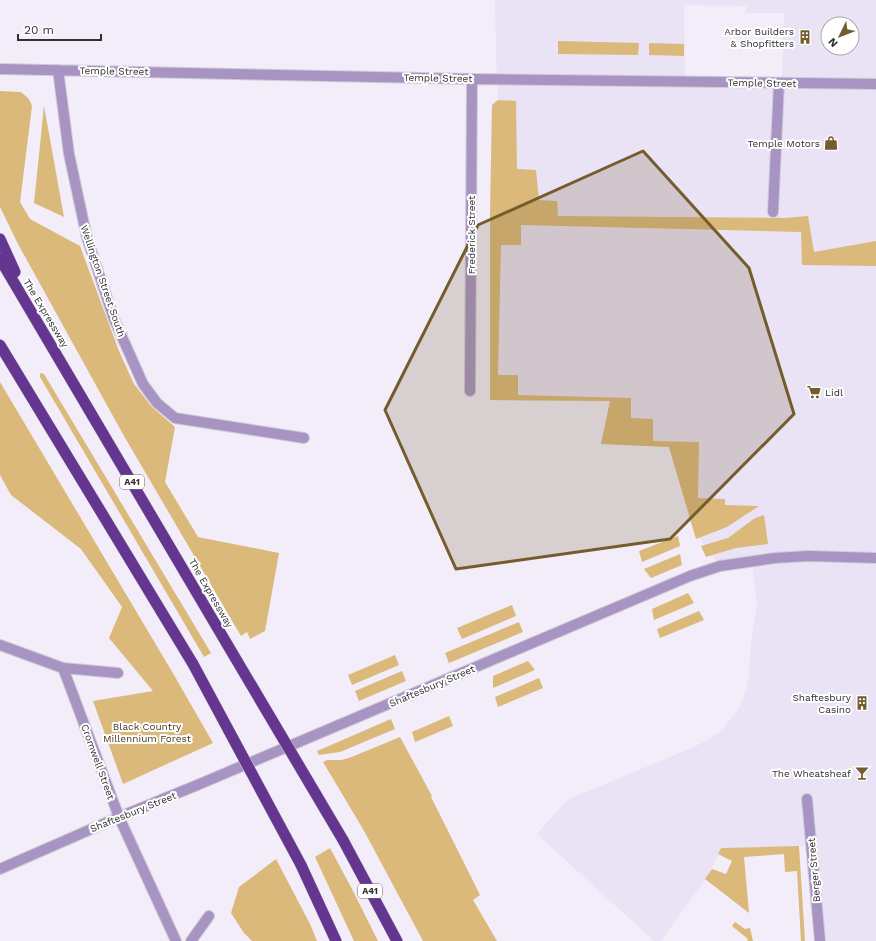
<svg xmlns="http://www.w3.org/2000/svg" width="876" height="941" font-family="'Work Sans',sans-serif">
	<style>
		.built { fill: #eae2f5; fill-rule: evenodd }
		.green { fill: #dbb97a }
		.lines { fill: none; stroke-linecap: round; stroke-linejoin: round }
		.minor-casing { stroke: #cfcbd5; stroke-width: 12 }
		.trunk-casing { stroke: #cfcbd5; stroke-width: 12 }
		.minor { stroke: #a894c3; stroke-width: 10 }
		.trunk { stroke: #643690; stroke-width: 11 }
		.trunk-bridge-casing { stroke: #cfcbd5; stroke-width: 12; stroke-linecap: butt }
		.trunk-bridge { stroke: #643690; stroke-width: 11 }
		.marked { fill: #755c2d; fill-opacity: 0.2; stroke: #755c2d; stroke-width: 3; stroke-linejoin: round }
		.labels { text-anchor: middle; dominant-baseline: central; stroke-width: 4; stroke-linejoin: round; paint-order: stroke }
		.shield { fill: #fff; stroke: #6e6d70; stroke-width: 1 }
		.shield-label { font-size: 9px; font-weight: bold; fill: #302e32 }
		.poi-label { font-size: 10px; fill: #302e32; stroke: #fff; text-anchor: end }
		.street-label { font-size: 10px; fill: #302e32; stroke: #fff }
		.park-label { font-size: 10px; fill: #48381a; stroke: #fff }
	</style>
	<rect width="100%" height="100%" fill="#f2edf9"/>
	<!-- built -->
	<path class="built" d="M495,0h381v941h-56l-9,-95 -90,2 -12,26 -48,67h-7l-117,-107 30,-34 127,-53 15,-8 10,-7 6,-6 6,-7 10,-14 7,-22 4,-47 5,-32 -5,-42 -32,4 -27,-36 -24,-83 -68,-3 9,-43 -120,-1v-185l2,-110 6,-5 -2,-48zM684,5l62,1v7h38l-2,70 -97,-2zM828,24h24v24h-24z"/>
	<!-- green -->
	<path class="green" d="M558,41l81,2 -1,12 -80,-1z
		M649,43l35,1v12l-35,-1z
		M0,91l21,1 8,7 3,7 -12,96 10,17 50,27 39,105 15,33 18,23 23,20 -10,55 33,55 81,16 -14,78 -15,8 -3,-7 -6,4 -117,-200 -106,-192 -18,-37z
		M498,100l18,1 1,68 19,1 3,30 18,1 1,15 227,2 23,-2 6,36 62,-11v25l-74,-1 -1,-33 -280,-7v20h-20l-3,130h20v20l113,3v20l22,1v22l46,1 -1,56 27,1v6l34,1 -32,21 -31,12 -27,-92 -68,-3 9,-43 -120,-1v-185l2,-110z
		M44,106l20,111 -30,-14z
		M40,373l4,1 167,279 -7,4 -164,-280z
		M0,382l174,293 39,68 -90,41 -30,-83 60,-10 -44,-53 13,-31 -41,-58 -70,-54 -11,-20z
		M764,515l4,29 -32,4 -30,9 -5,-11 27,-8 27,-20z
		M678,536l2,10 -38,16 -3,-11z
		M680,554l2,11 -31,13 -7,-9z
		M688,593l6,10 -40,17 -2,-11z
		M512,605l4,11 -54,23 -5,-11z
		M699,611l5,9 -44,18 -3,-9z
		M519,622l4,10 -74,31 -4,-10z
		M395,655l4,10 -47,20 -4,-10z
		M528,661l7,9 -42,18v-12z
		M402,671l4,10 -47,20 -4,-10z
		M539,678l4,10 -45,19 -3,-10z
		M449,716l4,10 -38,16 -3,-10z
		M391,719l4,10 -55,23 -21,3 -2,-4z
		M400,737l32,59 -1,1 49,98 -7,5 24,41h-74l-60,-112 -40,-67 4,-2h14l8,-2z
		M799,846l6,95h-4l-4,-70 -12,1 -1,-18 -40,3 5,56 -44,-34 7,-10 14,5 6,-13 -14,-7 3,-6z
		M330,848l23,43 25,50h-24l-39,-84z
		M276,859l34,65 7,17h-65l-8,-8 -13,-20 8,-26z
		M735,922l10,7 5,-1 3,13h-6l1,-2 -16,-13z"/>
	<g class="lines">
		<defs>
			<path id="minor" d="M0,69l472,10 404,5
				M58,70l11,84 18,84 27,81 29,65 14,19 18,15 129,20
				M773,212l6,-129
				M470,391l2,-312
				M0,645l63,23 55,5
				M63,668l56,149 57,124
				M807,799l13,142
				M0,869l119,-52 76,-31 495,-210 30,-10 55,-8 33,-2 68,2
				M191,941l18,-25"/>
			<path id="trunk" d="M0,239l15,33
				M0,259l227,385
				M0,345l193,319
				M343,840l54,101
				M301,865l35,76"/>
		</defs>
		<!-- minor casing -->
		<use href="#minor" class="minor-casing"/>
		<!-- trunk casing -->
		<use href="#trunk" class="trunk-casing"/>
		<!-- minor -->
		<use href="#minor" class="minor"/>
		<!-- trunk -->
		<use href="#trunk" class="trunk"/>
		<defs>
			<path id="trunk-bridge" d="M227,644l116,196
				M193,664l108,201"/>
		</defs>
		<!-- trunk-bridge casing -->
		<use href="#trunk-bridge" class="trunk-bridge-casing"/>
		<!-- trunk-bridge -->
		<use href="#trunk-bridge" class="trunk-bridge"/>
	</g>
	<!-- marked area -->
	<path class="marked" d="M643,151l106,117 45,146 -124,125 -214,30 -71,-159 93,-185z"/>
	<!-- icons -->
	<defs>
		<symbol id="building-bare" viewBox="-9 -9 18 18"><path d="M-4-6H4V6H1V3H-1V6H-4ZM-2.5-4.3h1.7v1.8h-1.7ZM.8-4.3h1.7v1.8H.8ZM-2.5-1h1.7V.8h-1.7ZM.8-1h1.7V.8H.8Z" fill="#755c2d" stroke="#fff" stroke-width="2.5" paint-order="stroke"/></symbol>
		<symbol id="shop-bare" viewBox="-9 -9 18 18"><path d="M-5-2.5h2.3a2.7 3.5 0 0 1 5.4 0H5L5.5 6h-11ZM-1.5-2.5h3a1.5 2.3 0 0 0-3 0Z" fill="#755c2d" stroke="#fff" stroke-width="2.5" paint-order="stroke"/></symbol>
		<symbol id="supermarket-bare" viewBox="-9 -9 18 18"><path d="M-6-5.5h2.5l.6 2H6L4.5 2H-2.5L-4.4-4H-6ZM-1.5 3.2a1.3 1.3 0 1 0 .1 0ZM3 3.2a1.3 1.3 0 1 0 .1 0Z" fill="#755c2d" stroke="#fff" stroke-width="2.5" paint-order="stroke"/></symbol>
		<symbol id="bar-bare" viewBox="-9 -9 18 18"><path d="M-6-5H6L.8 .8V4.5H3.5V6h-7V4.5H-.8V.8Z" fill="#755c2d" stroke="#fff" stroke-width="2.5" paint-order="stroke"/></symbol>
	</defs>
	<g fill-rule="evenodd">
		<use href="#building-bare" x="795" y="27" width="20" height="20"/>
		<use href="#shop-bare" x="821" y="133" width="20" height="20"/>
		<use href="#supermarket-bare" x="804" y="382" width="20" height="20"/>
		<use href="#building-bare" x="852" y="693" width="20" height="20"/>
		<use href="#bar-bare" x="852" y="763" width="20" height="20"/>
	</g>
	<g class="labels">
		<!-- shield labels -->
		<g class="shield">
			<rect x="120" y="475" width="24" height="14" rx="3"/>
			<rect x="358" y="884" width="24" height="14" rx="3"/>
		</g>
		<g class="shield-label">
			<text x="132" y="482">A41</text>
			<text x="370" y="891">A41</text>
		</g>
		<!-- poi labels -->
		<g class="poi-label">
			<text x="794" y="31">Arbor Builders<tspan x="794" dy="12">&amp; Shopfitters</tspan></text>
			<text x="820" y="143">Temple Motors</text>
			<text x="825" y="392" text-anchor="start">Lidl</text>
			<text x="851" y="697">Shaftesbury<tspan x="851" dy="12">Casino</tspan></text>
			<text x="851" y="773">The Wheatsheaf</text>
		</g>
		<!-- street labels -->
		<g class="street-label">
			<text transform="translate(114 71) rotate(1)">Temple Street</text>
			<text transform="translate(438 78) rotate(1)">Temple Street</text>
			<text transform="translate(762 83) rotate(1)">Temple Street</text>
			<text transform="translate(471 235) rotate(-90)">Frederick Street</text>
			<text transform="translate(103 281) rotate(71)">Wellington Street South</text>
			<text transform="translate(46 313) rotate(59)">The Expressway</text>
			<text transform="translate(211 593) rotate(60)">The Expressway</text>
			<text transform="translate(432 686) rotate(-23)">Shaftesbury Street</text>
			<text transform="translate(98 762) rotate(70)">Cromwell Street</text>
			<text transform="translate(133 812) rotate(-22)">Shaftesbury Street</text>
			<text transform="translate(814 870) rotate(-95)">Berger Street</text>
		</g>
		<!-- park labels -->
		<g class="park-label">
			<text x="147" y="726">Black Country<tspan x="147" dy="12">Millennium Forest</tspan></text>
		</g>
	</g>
	<!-- north arrow -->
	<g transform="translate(840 36) rotate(227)"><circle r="19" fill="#ffffff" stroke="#acabad"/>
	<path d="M0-3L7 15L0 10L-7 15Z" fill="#755c2d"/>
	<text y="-6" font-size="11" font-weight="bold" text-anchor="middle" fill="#302e32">N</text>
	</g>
	<!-- scale -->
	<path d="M18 34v6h83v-6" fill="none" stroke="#302e32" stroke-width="2"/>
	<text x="24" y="34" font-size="12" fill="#302e32" stroke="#ffffff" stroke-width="3" paint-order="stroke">20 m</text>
</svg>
